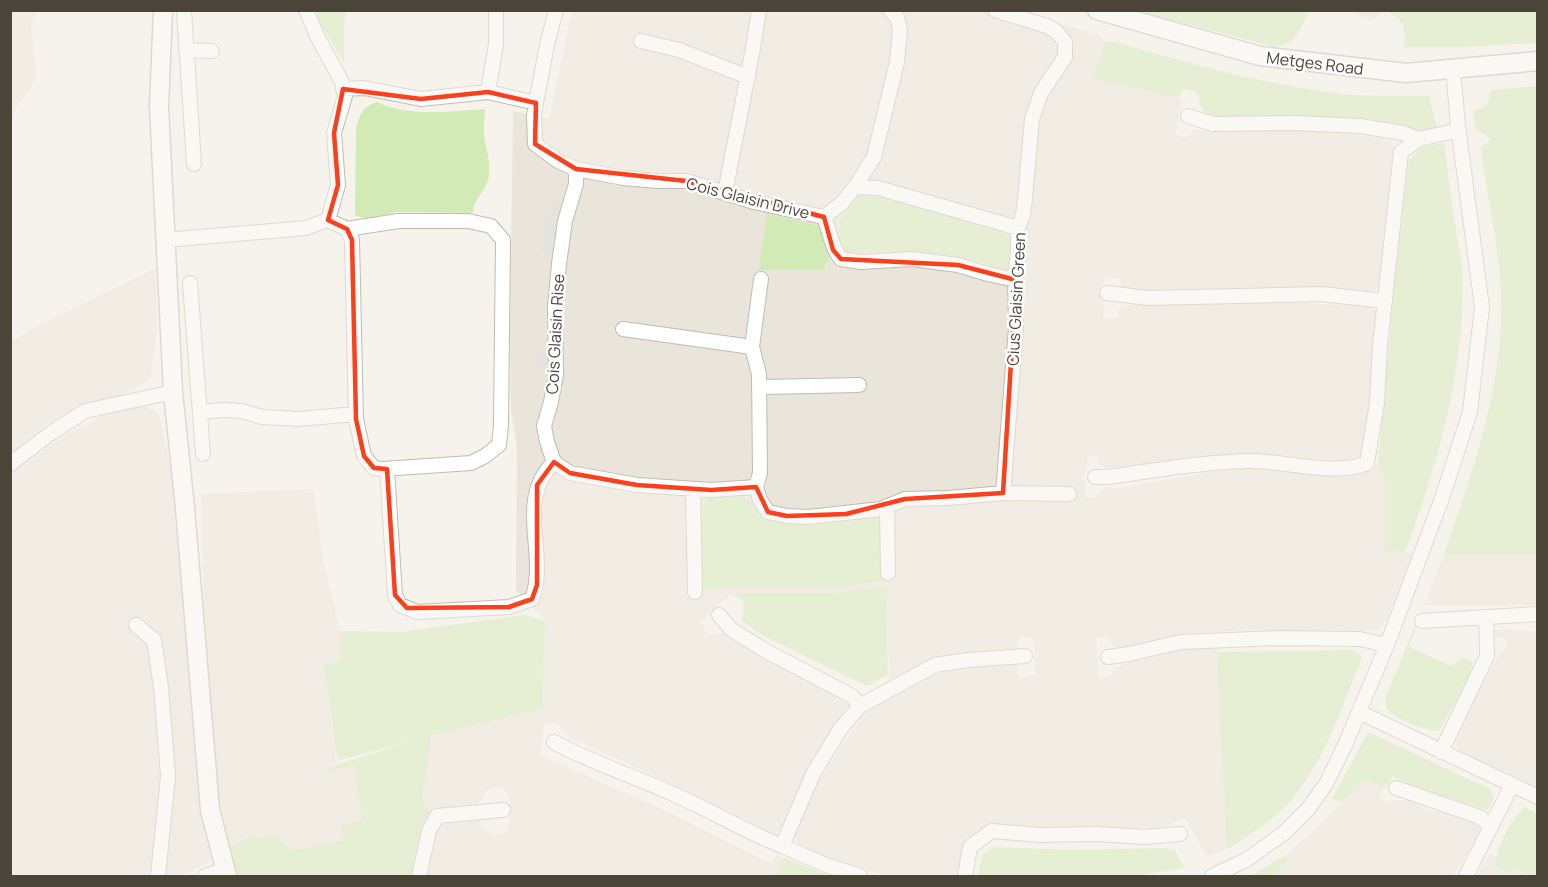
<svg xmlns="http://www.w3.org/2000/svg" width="1548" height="887" font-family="Manrope,sans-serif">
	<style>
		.residential { fill: #eae5da }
		.industrial { fill: #e6e2dd }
		.green { fill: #d2eab5 }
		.parking { fill: #e5e3e0 }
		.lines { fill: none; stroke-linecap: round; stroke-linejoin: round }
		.minor-casing { stroke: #c2bbae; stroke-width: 16 }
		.tertiary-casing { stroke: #c2bbae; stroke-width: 21 }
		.minor { stroke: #fff; stroke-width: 14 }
		.tertiary { stroke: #fff; stroke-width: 18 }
		.marked { fill: none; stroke: #fc3f1d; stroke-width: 4.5; stroke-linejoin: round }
		.labels { text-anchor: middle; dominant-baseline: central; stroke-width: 5; stroke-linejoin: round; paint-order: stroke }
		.street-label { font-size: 16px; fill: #4b4439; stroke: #fff }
	</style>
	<rect width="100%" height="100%" fill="#f6f3ec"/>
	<!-- residential -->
	<path class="residential" d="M11,10l26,1 -6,13 6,53 -26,39z
		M572,11h450l77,25 6,6 -11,37 88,20 -7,34 10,5 6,-3 2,-6 22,3 72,-3 36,2 59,7 12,5 1,9 -14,132 -9,8h-244l-5,-2 -3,-11 -15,-2 -2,41h14l1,-9 8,-4 165,-3 79,5 6,4 3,9 -9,92 -8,44 -8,6 -105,-9 -138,17 -10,-5 -5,-9h-8l-4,21 2,20 11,1 1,-5 7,-6 11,1 110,-18 21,-3 104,8 13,-3 14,-8 7,15v72l28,2 -25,65 -9,12h-126l-62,3 -17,3 -23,9 -27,5 -8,-1 -4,-5 -3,-8 -13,1 3,41 11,-1 5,-9 14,-5 48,-13 41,-4 9,203 -20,8 -22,-39 -12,4 -4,5 -105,3 -65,-5 -18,5 -15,10 -4,9 -3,27h-71l-60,-17 -28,-12 -4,-6 -1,-8 10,-26 17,-32 42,-61 23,-17 50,-23 38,-9 25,-2 17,1 2,14 16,-3 -1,-38 -15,-1 -2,13 -38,1 -28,7 -35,10 -26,13 -4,-76 2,-18 -54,7h-102l-32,30 10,12 7,-2 9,1 25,16 93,47 4,8 -38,60 -28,62 -6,6 -9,-1 -12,-5 -104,-53 -83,-37 -7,-12 -17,-2 -4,32 122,54 109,55 5,-9 8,3 -10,18h-348l10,-46 8,-7 21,-1 14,-3 6,11 8,4h11l5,-9 1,-18 -2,-13 -9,-7 -13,4 -3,8 -7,5 -37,4 -9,5 -8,-13 9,-59 -1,-5 112,-29 3,-86 -29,-31 1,-144 -6,-36 -1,-82 3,-217 36,8z
		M156,268l1,61 -7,51 -29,15 -35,8 -42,23 -33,27v-110l23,-16z
		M144,406l15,9 18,82 18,251 16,113 -20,11 -14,4h-164l-3,-15v-387l59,-41 42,-21z
		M313,489l10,71 17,71v32l-16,1 12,100 -6,3 -1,4 25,-6 8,55 -17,20 -54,11h-64l-10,-49 -12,-158 -4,-150z
		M1444,555h93v50h-113z
		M1507,629l30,3v158l-70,-33 -7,-6 -4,-9 14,-35 31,-55 6,-2 -1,-13h-13l-2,-6z
		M1365,780l20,7 -6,10 12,7 5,-4h12l18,10 31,5 21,8 3,9 -28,44h-178l14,-17 -6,-2 28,-24 31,-31 14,-18z
		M1490,853l6,4v8l14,8 5,-5 14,8h-52z"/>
	<!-- industrial -->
	<path class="industrial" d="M1348,11h36l-12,10z"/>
	<!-- green -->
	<path class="green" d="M316,11h31l-3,11v40l-21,-34z
		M1138,11h171c-9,17 -11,33 -34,36z
		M1386,11h151v32l-73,4h-60c2,-19 0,-28 -18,-36z
		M1105,42h10c76,22 147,42 227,52 28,3 58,1 87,2l9,35 -21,3 -33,-9 -40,-7 -136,-2c-13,-12 -2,-26 -25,-27l-6,9 -83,-19z
		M1537,86v469h-93c28,-83 60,-169 57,-258 -1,-51 -15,-100 -20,-150l7,-5 2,-4 -14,-8 -3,-19c13,-2 16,-9 18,-21z
		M377,102c34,16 71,9 108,7 0,8 -2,16 -1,24 1,14 7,27 5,42 -1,15 -16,23 -16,38l-77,-1 -30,7 -11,-4 1,-83c2,-14 5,-25 21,-30z
		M1444,143c4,29 7,58 12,87 2,16 7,33 7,50 0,95 -25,184 -58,272l-20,-1v-72l-7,-15 17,-188 14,-116 13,-13z
		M862,195l56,11 92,30c5,8 3,26 -2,34h-6l-19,-8 -51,-8 -37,-3 -48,2 -6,-4c-4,-22 -3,-24 7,-41 5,-7 5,-10 14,-13z
		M767,214l53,12c5,10 3,21 9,31l-5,12 -65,1z
		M737,495c22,4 16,18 32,24 34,12 69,0 103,-2l6,2 3,7 2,54 -46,8 -138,1c0,-26 -6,-69 8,-91z
		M888,586l-2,18 2,71 -21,11 -105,-51 -20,-14 2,-18 -7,-7h-4l-1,-3h102z
		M1424,605l-15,42 43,19 8,-8 5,-1 7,5 1,8 -34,61c-13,0 -42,-11 -51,-21 -4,-4 -3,-9 -2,-14z
		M525,615l20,6 -3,87 -112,28 1,5 -9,58 8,14 -8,12 -11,51h-177l-7,-25 17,-12 29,-4 18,16 53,-11 -3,-16 21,-4 -8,-55 -25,7 1,-5 82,-26 -73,19 -3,-7 -12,-89 16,-2v-31l61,1z
		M1352,650l10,7c-19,48 -36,100 -69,141 -15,19 -45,39 -66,51l-10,-197z
		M1368,732l122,57 4,8 -6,13 -72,-22 -23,-12 -8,11 -20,-7 -9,5 -14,17 -10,-3z
		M1524,807l13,6v63h-8l-14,-8 -5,5 -14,-8c1,-22 15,-42 28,-58z
		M993,847l79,3 90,-2 13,2 9,18 -51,8h-156l6,-22z
		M1283,857l6,2 -14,17h-25z
		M784,858l47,18h-57z"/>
	<!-- parking -->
	<path class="parking" d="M554,197l11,3 -13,53 -12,-2z
		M538,352h11v19h-11z"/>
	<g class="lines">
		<defs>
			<path id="minor" d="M184,10l10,154
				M556,10l-9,35 -11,58 -2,13 1,28 23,17 18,8 48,9 33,3h29l68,21 70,15 18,-14 13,-16 23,1 140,40
				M995,10l52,16 10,6 8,10v15l-24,36 -9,26 -7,80 -2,16 -5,13v24l-3,22 1,54 -13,165
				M641,41l38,9 69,27
				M186,50l26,1
				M343,89l21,-1 57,11 67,-7 48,11
				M488,92l8,-48v-34
				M1188,116l25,8 81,-1 66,3 43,7 16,6
				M576,169v15l-11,37 -6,43 -4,43 1,67 -5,28 -7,24 3,16 7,20 16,11 67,12 74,5 45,-3 4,13 8,12 19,4 21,1 73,-8 24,-10 44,-1 54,-5 66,1
				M855,187l19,-30 23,-95 3,-32 -3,-13 -7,-7
				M725,193l28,-145 6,-38
				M824,217c6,15 7,30 17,42l20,3 51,-3 46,6 30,9 28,6
				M328,220l19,9 5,11 4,179 8,37 10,12 9,1 88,-6 14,-7 14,-11 2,-20 2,-185 -12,-14 -23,-5h-70l-51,8
				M165,240l141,-12 22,-8 10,-35 -4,-52 11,-37 -3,-14 -24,-44 -12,-28
				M190,283l13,171
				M1107,293l41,5 173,-4 64,7
				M623,329l129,18
				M759,387l100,-2
				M201,412l23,-2 18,1 20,6 37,2 56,-5
				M10,464l41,-31 34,-22 88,-19
				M387,469l8,126 5,10 17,7 92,-5 23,-8c17,-46 -18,-97 22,-137
				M1095,477c19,1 36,-4 55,-6 32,-5 66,-9 97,-10 35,-1 89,16 120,2l10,-60 3,-58 21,-193 18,-13 40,-9
				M756,487l4,-14 -1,-99 -7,-27 9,-68
				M693,489l2,103
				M887,506l1,67
				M719,615l13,15 34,21 86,45 8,10
				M1422,621l116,-7
				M136,625l18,15 7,47 7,89 -10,100
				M1108,657l21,-3 52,-12 100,-4 79,1 27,6
				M1359,712l179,85
				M554,742c38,21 80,34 119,52 37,16 71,37 109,52
				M1441,752l46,-96 -1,-39
				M1396,788l84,29 10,9
				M205,876l20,-7
				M419,876l10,-45 8,-15 66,-6
				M860,876l-34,-11 -44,-19 32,-74 27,-44 19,-22 75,-41 33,-5 57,-4
				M965,876l5,-29 22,-16 48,4 57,-1 48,3 35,-3
				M1212,876l34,-16 38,-27 24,-24 18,-25 19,-39 42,-100 55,-147 28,-86 12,-105 -24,-181 -5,-57
				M1466,876l46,-91"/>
			<path id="tertiary" d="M163,10l-4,96 14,286 12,116 25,302 17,66
				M1097,10l163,46 146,17 132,-12"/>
		</defs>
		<!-- minor casing -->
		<use href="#minor" class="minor-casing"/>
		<!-- tertiary casing -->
		<use href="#tertiary" class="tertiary-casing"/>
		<!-- minor -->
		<use href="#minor" class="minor"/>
		<!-- tertiary -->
		<use href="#tertiary" class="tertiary"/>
	</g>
	<!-- marked area -->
	<path d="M0 0H1548V887H0ZM343,89l78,10 67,-7 48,11 -1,41 41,25 110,12 138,36 9,33 8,9 117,6 58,15 -13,213 -98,6 -59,15 -59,2 -19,-4 -12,-25 -45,3 -74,-5 -67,-12 -16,-11 -17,23v100l-5,14 -23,8 -102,1 -12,-13 -8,-126 -13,-1 -10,-12 -8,-37 -4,-179 -5,-11 -19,-9 10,-35 -4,-52z" fill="#f6f3ec" fill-opacity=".55" fill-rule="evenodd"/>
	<path class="marked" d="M343,89l78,10 67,-7 48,11 -1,41 41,25 110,12 138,36 9,33 8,9 117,6 58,15 -13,213 -98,6 -59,15 -59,2 -19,-4 -12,-25 -45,3 -74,-5 -67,-12 -16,-11 -17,23v100l-5,14 -23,8 -102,1 -12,-13 -8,-126 -13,-1 -10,-12 -8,-37 -4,-179 -5,-11 -19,-9 10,-35 -4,-52z"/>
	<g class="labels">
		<!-- street labels -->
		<g class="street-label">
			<text transform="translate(1315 63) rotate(7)">Metges Road</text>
			<text transform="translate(748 198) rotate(14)">Cois Glaisin Drive</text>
			<text transform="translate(1016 299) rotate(-87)">Cius Glaisin Green</text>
			<text transform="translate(555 334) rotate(-87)">Cois Glaisin Rise</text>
		</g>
	</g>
	<!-- border -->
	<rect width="1548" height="887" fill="none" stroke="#4b4439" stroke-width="24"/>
</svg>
